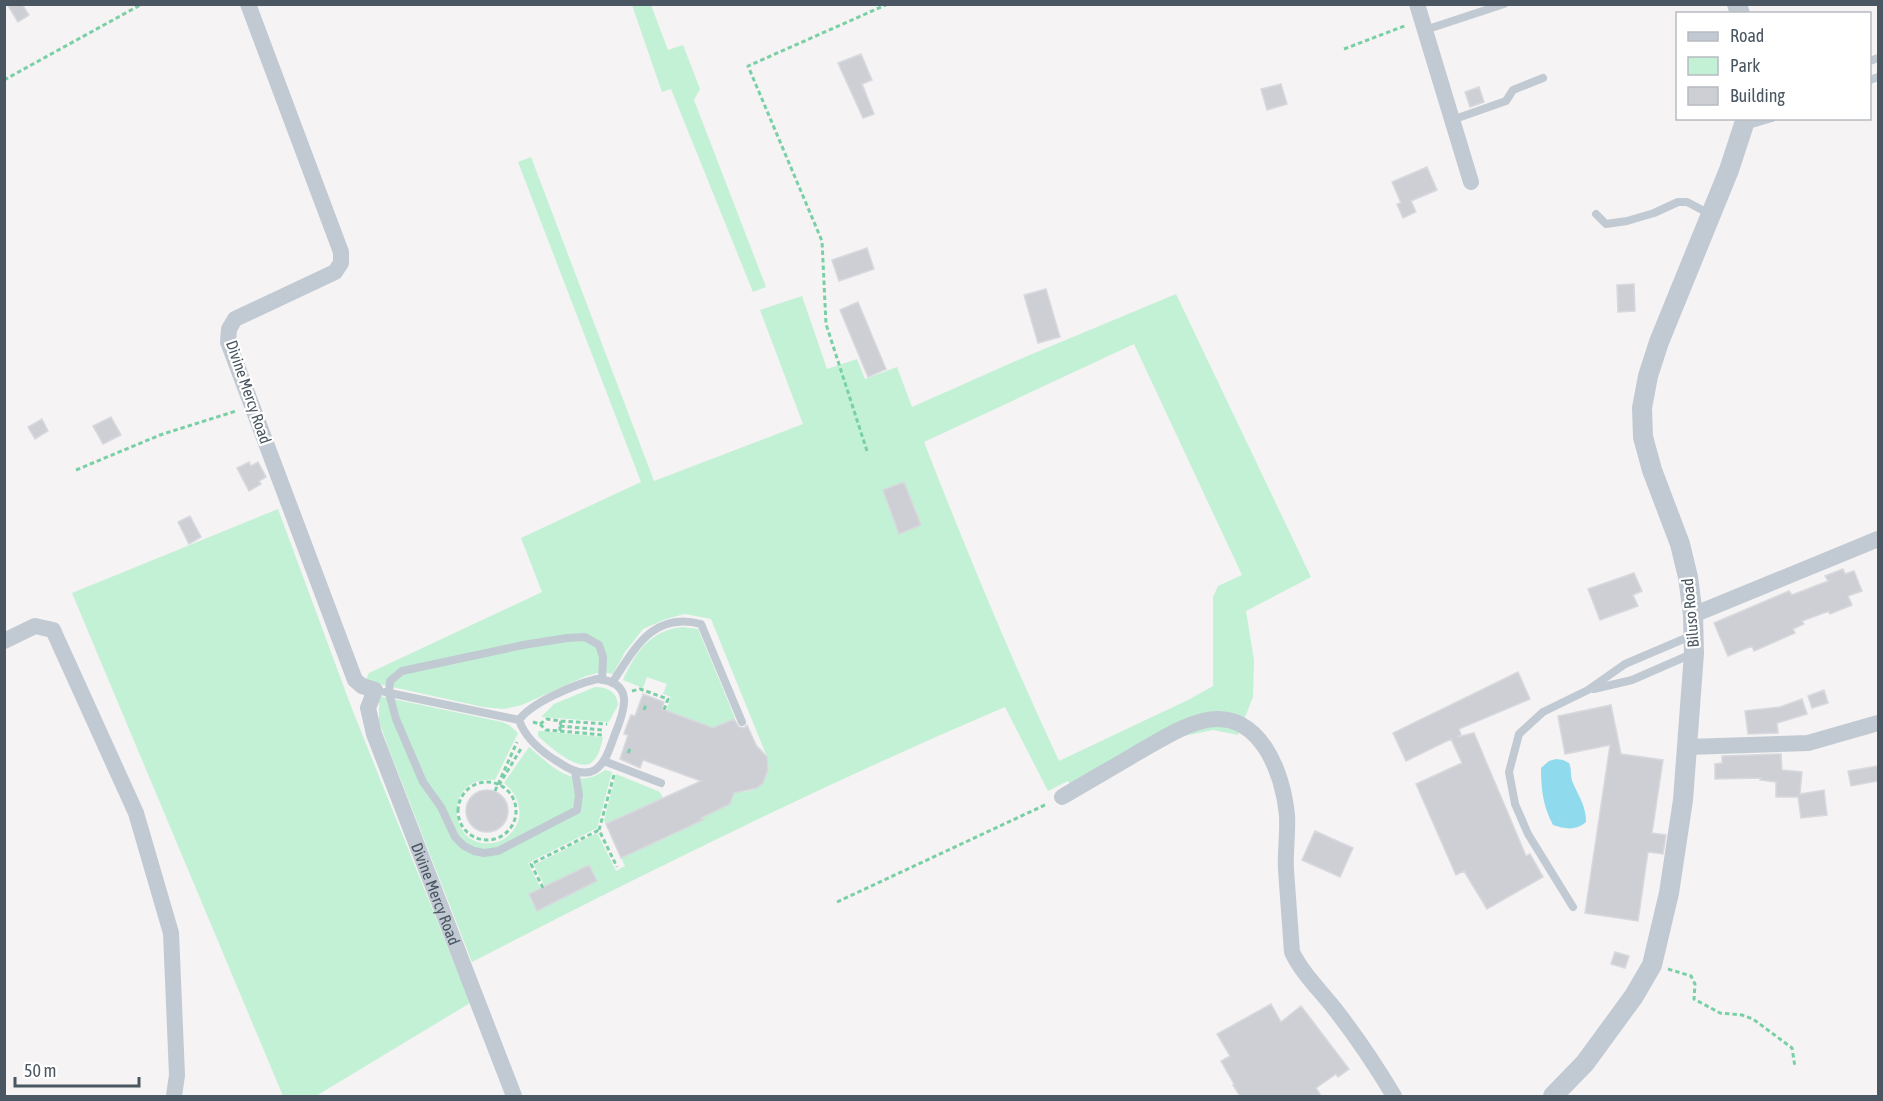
<svg xmlns="http://www.w3.org/2000/svg" width="1883" height="1101" font-family="'Asap Condensed',sans-serif">
	<style>
		.green { fill: #c3f1d5; fill-rule: evenodd }
		.water { fill: #90daee }
		.building { fill: #cdcfd5; stroke: #d7d9de; stroke-width: 1.5 }
		.lines { fill: none; stroke-linecap: round; stroke-linejoin: round }
		.path { stroke: #7ad0a6; stroke-width: 3; stroke-dasharray: 4.5 3; stroke-linecap: butt }
		.service { stroke: #c1cad2; stroke-width: 8 }
		.minor { stroke: #c1cad2; stroke-width: 16 }
		.tertiary { stroke: #c1cad2; stroke-width: 20 }
		.labels { text-anchor: middle; dominant-baseline: central; stroke-width: 4.5; stroke-linejoin: round; paint-order: stroke }
		.street-label { font-size: 16px; fill: #4a5661; stroke: #fff }
	</style>
	<rect width="100%" height="100%" fill="#f5f3f3"/>
	<!-- green -->
	<path class="green" d="M632,5h19l17,45 15,-5 17,44 -6,11 72,187 -13,5 -82,-203 -9,3z
		M531,157l123,324 149,-57 -43,-114 42,-14 25,73 30,-10 8,20 32,-12 15,40 113,-50 151,-63 135,283 -65,34 8,49 -1,37 -15,38 -25,-5 -34,7 -102,59 -9,-15 -20,10 -43,-84c-181,77 -358,165 -533,255l-84,-215 -9,-26v-25l123,26 7,3 9,8 -23,47c-53,-6 -48,69 -3,63 8,-1 15,-5 20,-11 14,-16 7,-37 -8,-49l25,-36c22,19 47,45 76,23l7,2 -15,56 -69,35 13,26 -4,22 60,-30 -8,-16 -44,22 -11,-22 63,-32 19,38 9,-5 -4,-8 81,-37 -1,-4 29,-13 5,-13c22,4 38,-12 32,-34l-56,-138 -26,-5 -19,5 -23,10 -18,23 -12,22 -11,-2 -16,4 -64,29 -18,4 -21,-2 -118,-26 4,-8 173,-81 -21,-54 120,-56 -123,-320zM1134,344l108,231 -24,11 -5,11v89l-23,13 -131,62c-49,-105 -93,-211 -135,-319z
		M278,509l74,200 118,294 -154,93h-33l-211,-503z
		M682,627l16,2 37,89 -22,10 -47,-17 5,-14 -8,-3 4,-10 -20,-7 -4,11 -20,-8c13,-28 26,-49 59,-53z
		M595,687c13,0 22,5 23,18l-9,17 -68,-5 13,-13z
		M538,731h4l61,6c-2,9 -4,20 -12,26 -14,9 -43,-18 -53,-27z
		M616,774l44,18 3,6 -57,26 -2,-3z"/>
	<!-- water -->
	<path class="water" d="M1556,759l7,1 6,3c3,6 1,14 4,20 6,14 13,23 13,39 -10,9 -21,7 -33,3 -10,-19 -12,-36 -12,-57l8,-7z"/>
	<!-- building -->
	<path class="building" d="M7,4h15l7,11 -11,7z
		M861,54l11,26 -10,4 12,30 -11,4 -25,-55z
		M1281,84l6,20 -20,6 -6,-21z
		M1479,87l5,15 -14,5 -5,-15z
		M1427,167l10,23 -26,11 5,11 -13,6 -6,-14 4,-1 -9,-21z
		M867,248l7,21 -35,12 -7,-21z
		M1634,284l1,27 -17,1 -1,-27z
		M1046,289l14,48 -22,6 -14,-48z
		M858,302l28,67 -18,8 -28,-67z
		M111,417l10,18 -18,9 -10,-18z
		M42,419l6,12 -13,8 -7,-12z
		M249,462l2,4 7,-4 8,15 -7,4 2,3 -12,7 -12,-23z
		M904,482l17,43 -22,9 -16,-44z
		M190,516l11,21 -12,7 -11,-22z
		M1843,569l2,5 9,-3 8,20 -14,5 4,9 -22,9 -1,-3 -27,10 2,3 -11,5 2,4 -41,18 -2,-5 -24,10 -14,-33 75,-32 3,4 36,-14 -3,-5z
		M1634,573l8,18 -9,4 5,11 -38,14 -12,-31z
		M1518,672l12,27 -71,30 2,6 -4,2 17,-4 52,123 4,-2 13,23 -56,32 -23,-38 -8,4 -40,-91 46,-21 -11,-24 -45,22 -13,-28z
		M1824,690l4,13 -16,5 -4,-12z
		M643,694l21,8 -2,7 51,19 21,-9 5,8 5,1 3,-3 9,20 11,12 1,13 -5,13 -6,5 -23,5 -4,11 -29,14 2,2 -82,38 -15,-34 95,-43 -58,-21 -3,8 -20,-9 8,-24 -4,-1 3,-9 4,-10 4,1z
		M1802,699l5,15 -30,9 1,10 -30,1 -3,-23 35,-4z
		M1611,705l10,49 42,6 -11,73 14,2 -3,19 -15,-2 -10,69 -53,-8 25,-168 -45,9 -7,-38z
		M1781,754l1,16 20,2 -2,22 24,-4 3,25 -26,3 -3,-21h-22v-15l-16,-2 1,-2 -46,1v-15l7,-1v-7z
		M1878,766v15l-27,5 -3,-15z
		M466 811a21 21 0 1 1 42 0a21 21 0 1 1-42 0Z
		M1315,831l38,17 -13,29 -38,-17z
		M589,865l8,16 -60,30 -8,-17z
		M1615,952l14,4 -4,12 -14,-4z
		M1271,1004l10,18 20,-16 48,63 -11,8 -2,-3 -20,14 5,8h-81l-7,-11 1,-1 -13,-23 9,-5 -13,-22z"/>
	<g class="lines">
		<!-- path -->
		<path class="path" d="M1344,49l63,-24
			M4,80l138,-76
			M867,451l-41,-127 -4,-83 -74,-175 140,-62
			M76,470l84,-35 76,-24
			M632,691l8,-2 28,10 -4,11
			M644,710l2,-6
			M561,721l46,3
			M533,722l7,2 6,6 14,1v-5
			M540,724l7,-5 14,2 -1,5
			M560,726l43,4
			M560,731l43,4
			M628,753l3,-6
			M614,775l-15,55 18,37
			M458 811a29 29 0 1 1 58 0a29 29 0 1 1-58 0Z
			M499,785l23,-38
			M495,791l22,-49
			M543,888l-12,-24 68,-34
			M837,902l210,-98
			M1668,969l23,7 4,8 -1,15 26,14 22,2 11,4 39,29 3,19"/>
		<!-- service -->
		<path class="service" d="M1425,30l79,-26
			M1870,61l8,-3
			M1870,80l8,-3
			M1452,120l54,-19 7,-11 30,-12
			M1745,126l27,-8
			M1596,214l10,10 21,-3 27,-8 24,-11h9l23,12
			M597,679c38,3 28,31 18,55 -5,13 -10,34 -25,38 -14,3 -27,-7 -38,-14 -15,-10 -27,-21 -33,-38 13,-18 57,-36 78,-41z
			M612,683c23,-35 41,-72 89,-59l41,98
			M1594,689l38,-9 62,-27
			M385,692l134,28
			M604,761l57,22
			M575,771l4,24 -2,15 -79,41 -14,2 -10,-2 -10,-5 -9,-9 -14,-30 -18,-25 -27,-63 -7,-26 1,-12 12,-10 121,-26 44,-7 18,-1 14,8 4,12 -1,23
			M1573,907l-45,-73 -13,-30 -6,-32 10,-38 24,-22 45,-22 37,-26 68,-29"/>
		<!-- minor -->
		<g class="minor">
			<path id="s1" d="M248,4l93,248v11l-6,9 -100,47 -6,10 -1,13 127,338 7,6 13,4 -7,18 6,26 140,362"/>
			<path d="M1417,4l54,178"/>
			<path d="M1693,615l185,-76"/>
			<path d="M4,641l31,-15 18,4 83,183 35,120 6,142 -3,21"/>
			<path d="M1687,747l121,-4 70,-20"/>
			<path d="M1062,797c25,-15 50,-29 75,-44 22,-12 45,-28 70,-33 53,-10 76,53 80,95 1,19 -2,37 -1,55 2,27 4,55 6,82 10,21 27,37 42,56 22,28 42,58 60,88"/>
		</g>
		<!-- tertiary -->
		<path class="tertiary" d="M1737,4l3,10
			M1553,1096l32,-33 49,-67 18,-31 17,-72 14,-93 11,-147 -1,-38 -5,-38 -8,-33 -28,-74 -9,-33 -1,-29 6,-32 11,-34 70,-172 17,-52"/>
	</g>
	<g class="labels">
		<!-- street labels -->
		<g class="street-label">
			<text transform="translate(249 392) rotate(71)">Divine Mercy Road</text>
			<text transform="translate(1690 613) rotate(-95)">Biluso Road</text>
			<text stroke="none"><textPath href="#s1" startOffset="1023">Divine Mercy Road</textPath></text>
		</g>
	</g>
	<!-- border -->
	<rect width="1883" height="1101" fill="none" stroke="#4a5661" stroke-width="12"/>
	<!-- legend -->
	<rect x="1676" y="12" width="195" height="108" fill="#ffffff" stroke="#b7bbc0" stroke-width="1.5"/>
	<rect x="1688" y="32" width="30" height="9" fill="#c1cad2" stroke="#b7bbc0" stroke-width="1.5"/>
	<text x="1730" y="42" font-size="18" fill="#4a5661">Road</text>
	<rect x="1688" y="57" width="30" height="18" fill="#c3f1d5" stroke="#b7bbc0" stroke-width="1.5"/>
	<text x="1730" y="72" font-size="18" fill="#4a5661">Park</text>
	<rect x="1688" y="87" width="30" height="18" fill="#cdcfd5" stroke="#b7bbc0" stroke-width="1.5"/>
	<text x="1730" y="102" font-size="18" fill="#4a5661">Building</text>
	<!-- scale -->
	<path d="M15 1077v9h124v-9" fill="none" stroke="#4a5661" stroke-width="3"/>
	<text x="24" y="1077" font-size="18" fill="#4a5661" stroke="#ffffff" stroke-width="4.5" paint-order="stroke">50 m</text>
</svg>
